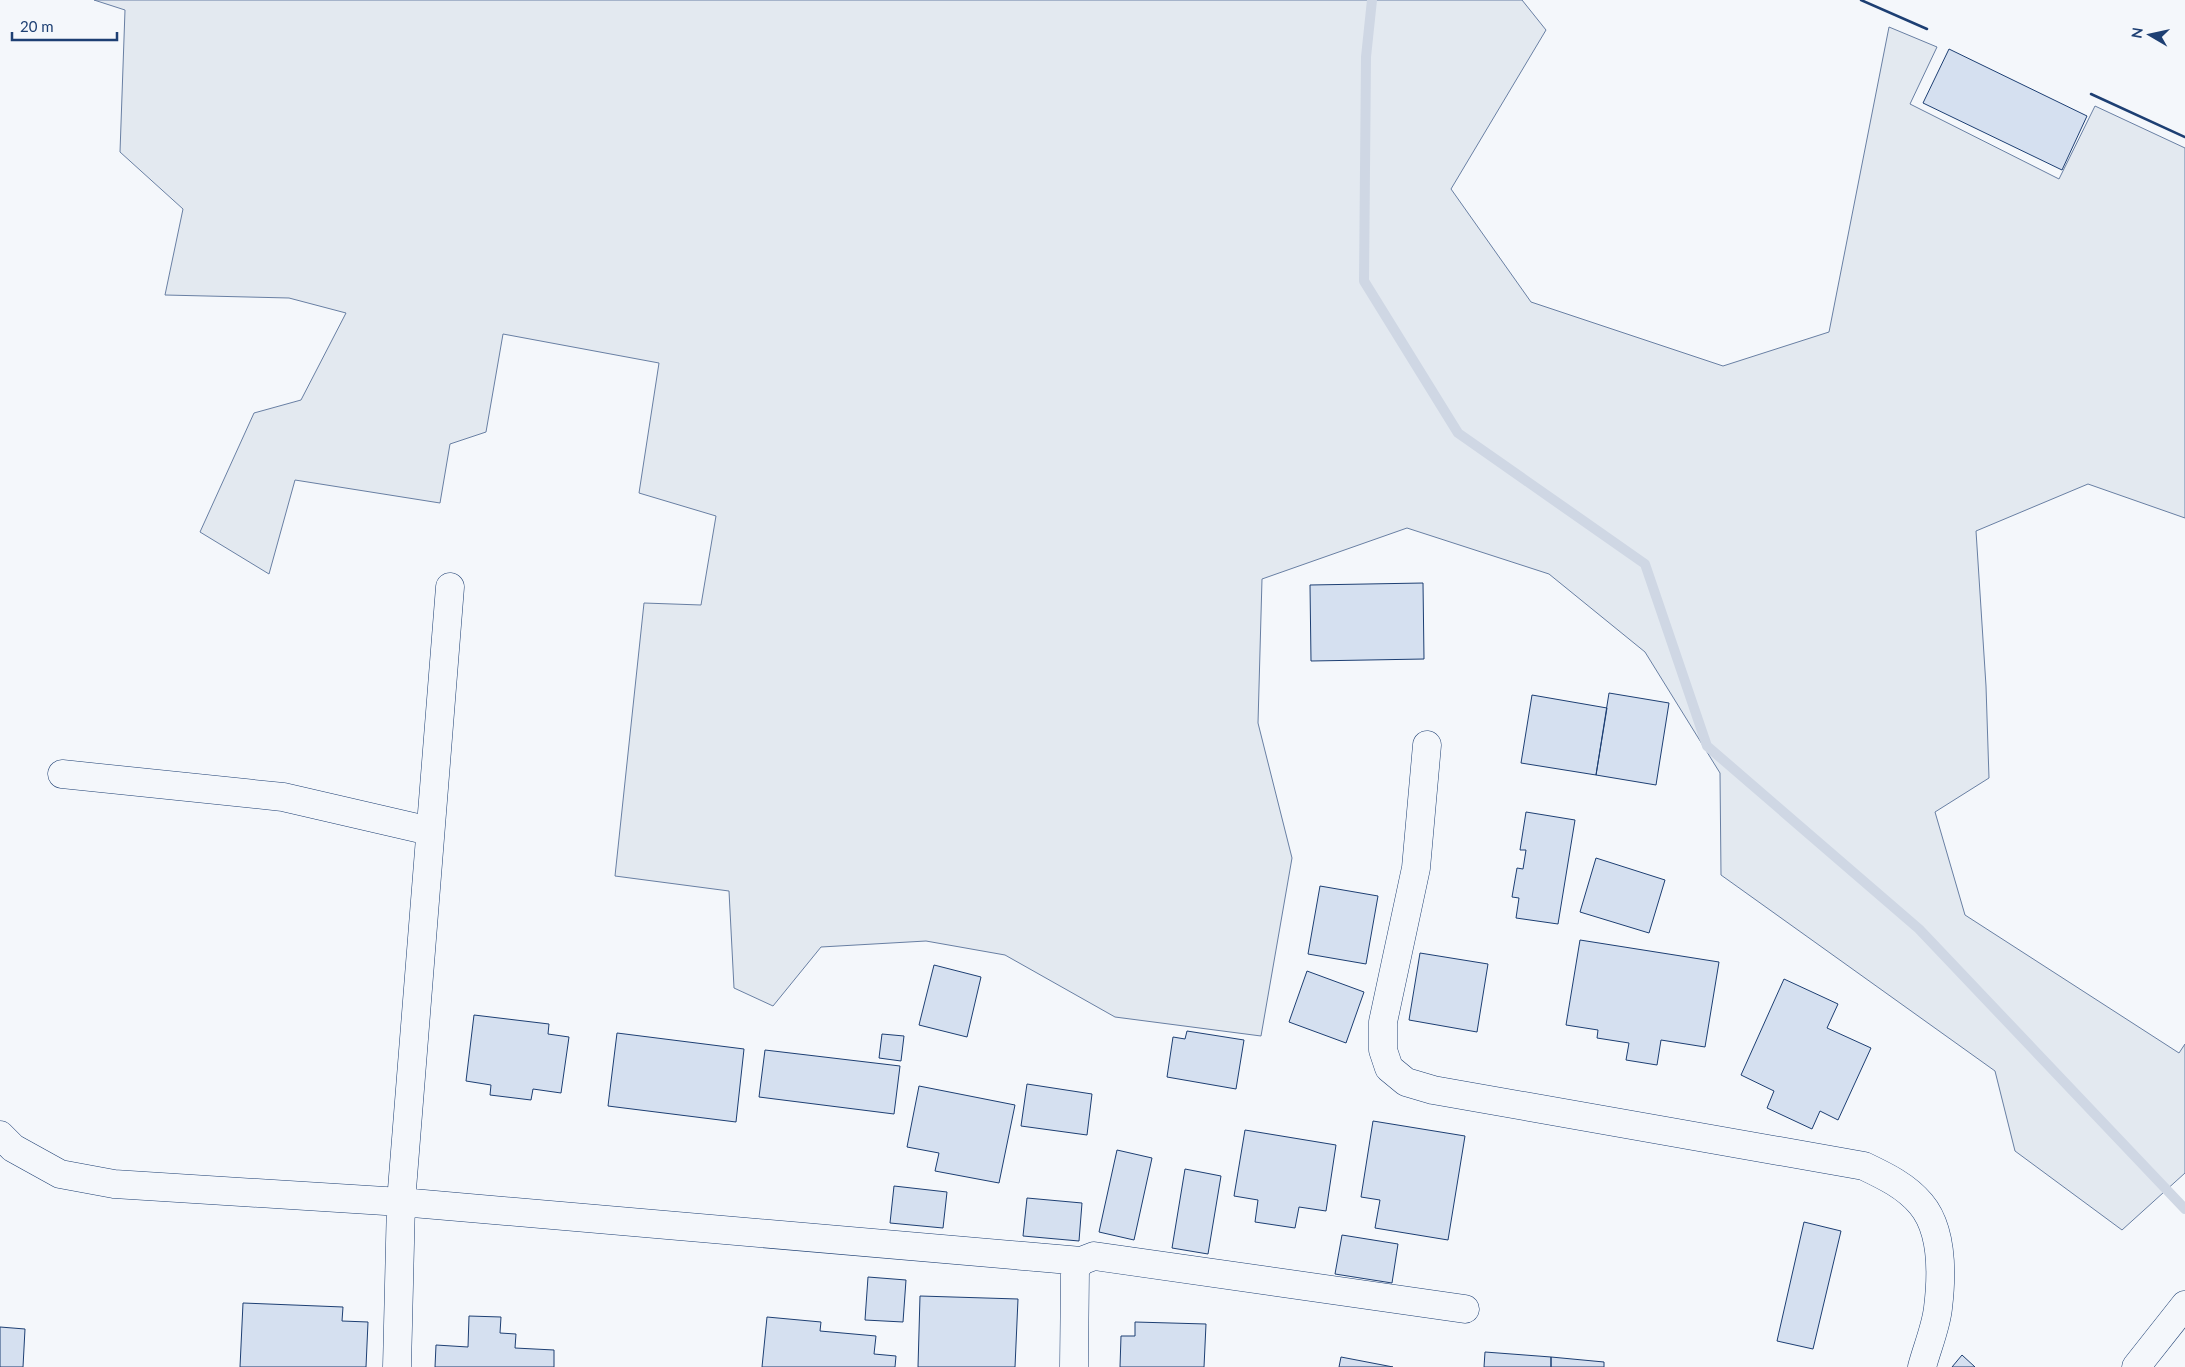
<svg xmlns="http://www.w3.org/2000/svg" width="2185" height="1367" font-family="Lato,sans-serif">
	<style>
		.green { fill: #e3e9f0; stroke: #687fa3 }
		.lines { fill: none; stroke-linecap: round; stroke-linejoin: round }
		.stream { stroke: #cfd7e4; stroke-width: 10 }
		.building { fill: #d5e0f0; stroke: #1d3f73 }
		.minor-casing { stroke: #1d3f73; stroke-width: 29 }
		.tertiary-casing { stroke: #1d3f73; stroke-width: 29 }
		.minor { stroke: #f4f7fb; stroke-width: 28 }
		.tertiary { stroke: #f4f7fb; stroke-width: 28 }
		.wall { stroke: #1d3f73; stroke-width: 2.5 }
	</style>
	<rect width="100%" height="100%" fill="#f4f7fb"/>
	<!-- green -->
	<path class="green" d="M94,0h1428l24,30 -95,159 80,113 192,64 106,-34 60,-305 48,20 -27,57 149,75 36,-73 90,42v370l-97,-34 -112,47 10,155 3,92 -54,34 30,103 214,138 6,-9v129l-63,57 -107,-79 -20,-80 -274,-196 -1,-102 -75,-121 -96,-78 -142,-46 -145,51 -4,144 34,135 -31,178 -146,-19 -110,-62 -79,-14 -105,6 -48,59 -39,-18 -5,-97 -114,-15 29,-273 57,2 15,-89 -77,-23 20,-130 -156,-29 -17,98 -36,12 -10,59 -145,-23 -26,94 -69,-42 54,-119 47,-13 45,-87 -57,-15 -124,-3 18,-86 -63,-57 5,-142z"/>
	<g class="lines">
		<!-- stream -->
		<path class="stream" d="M1372,0l-6,57 -2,224 94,152 187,131 62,182 212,183 266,280"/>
	</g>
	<!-- building -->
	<path class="building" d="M1949,49l138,67 -25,54 -139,-67z
		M1423,583l1,76 -113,2 -1,-76z
		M1609,693l60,10 -13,82 -60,-10z
		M1532,695l75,13 -11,67 -75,-12z
		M1526,812l49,8 -17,104 -42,-6 3,-20 -7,-1 5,-29 6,1 3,-19h-6z
		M1596,858l69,22 -16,53 -69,-21z
		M1320,886l58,10 -12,68 -58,-10z
		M1580,940l139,22 -14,85 -44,-7 -4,25 -31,-5 3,-17 -32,-5 1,-8 -32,-5z
		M1420,953l68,11 -11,68 -68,-12z
		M934,965l47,12 -14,60 -48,-12z
		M1307,971l57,21 -18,51 -57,-21z
		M1784,979l54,25 -11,24 44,20 -33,72 -18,-9 -8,18 -45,-21 7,-17 -33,-16z
		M474,1015l75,9 -1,10 21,3 -8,56 -28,-4 -2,11 -41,-5 1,-10 -25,-4z
		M1187,1031l57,9 -8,49 -69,-12 6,-40 12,2z
		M617,1033l127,16 -8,73 -128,-16z
		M882,1034l22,2 -3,25 -22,-3z
		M765,1050l135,16 -6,48 -135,-17z
		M1027,1084l65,10 -5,41 -66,-9z
		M919,1086l96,19 -16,78 -64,-12 4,-18 -32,-6z
		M1373,1121l92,15 -17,104 -73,-12 5,-28 -19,-3z
		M1245,1130l91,15 -10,66 -27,-4 -4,21 -40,-6 3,-22 -24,-4z
		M1117,1150l35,8 -18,82 -35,-8z
		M1185,1169l36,7 -13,78 -36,-6z
		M894,1186l53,6 -4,36 -53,-5z
		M1027,1198l55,5 -3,38 -56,-5z
		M1804,1222l37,9 -28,118 -36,-8z
		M1342,1235l56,9 -6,39 -57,-9z
		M868,1277l38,3 -3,42 -38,-2z
		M920,1296l98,3 -3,68h-97z
		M243,1303l100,4 -1,14 26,1 -2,45h-126z
		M469,1316l32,1 -1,16 16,1 -1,14 39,2v17h-119l1,-22 32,2z
		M767,1317l54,5 -1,9 56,5 -2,18 22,2 -1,11h-133z
		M1135,1322l71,2 -2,43h-84l1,-31h14z
		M0,1327l25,2 -2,38h-23z
		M1485,1352l66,5v10h-67z
		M1962,1355l13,12h-23z
		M1341,1357l52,10h-54z
		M1551,1357l53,5v5h-53z"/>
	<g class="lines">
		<defs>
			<path id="minor" d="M1427,745l-11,123 -33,154v28l6,18 17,14 27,8 431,76c21,10 42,20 57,38 22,26 21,71 17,104 -2,19 -11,40 -16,59
				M62,774l221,23 147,34
				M0,1135l13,13 47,26 54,10 287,18 680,59 13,-5 371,53
				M397,1367l4,-165 49,-615
				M1074,1367l1,-97 6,-9"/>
			<path id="tertiary" d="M2136,1367l49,-62"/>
		</defs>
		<!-- minor casing -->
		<use href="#minor" class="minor-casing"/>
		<!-- tertiary casing -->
		<use href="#tertiary" class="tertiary-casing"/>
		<!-- minor -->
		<use href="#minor" class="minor"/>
		<!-- tertiary -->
		<use href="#tertiary" class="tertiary"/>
		<!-- wall -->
		<path class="wall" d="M1861,0l66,29
			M2091,94l94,43"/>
	</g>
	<!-- north arrow -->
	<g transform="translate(2150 35) rotate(279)" stroke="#f4f7fb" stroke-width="4" paint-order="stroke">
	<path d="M0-4L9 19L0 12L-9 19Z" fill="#1d3f73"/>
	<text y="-8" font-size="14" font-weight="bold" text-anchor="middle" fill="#1d3f73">N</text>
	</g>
	<!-- scale -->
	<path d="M12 32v8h105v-8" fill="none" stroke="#1d3f73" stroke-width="2.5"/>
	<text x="20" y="32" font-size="15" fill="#1d3f73" stroke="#f4f7fb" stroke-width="4" paint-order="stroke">20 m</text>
</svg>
